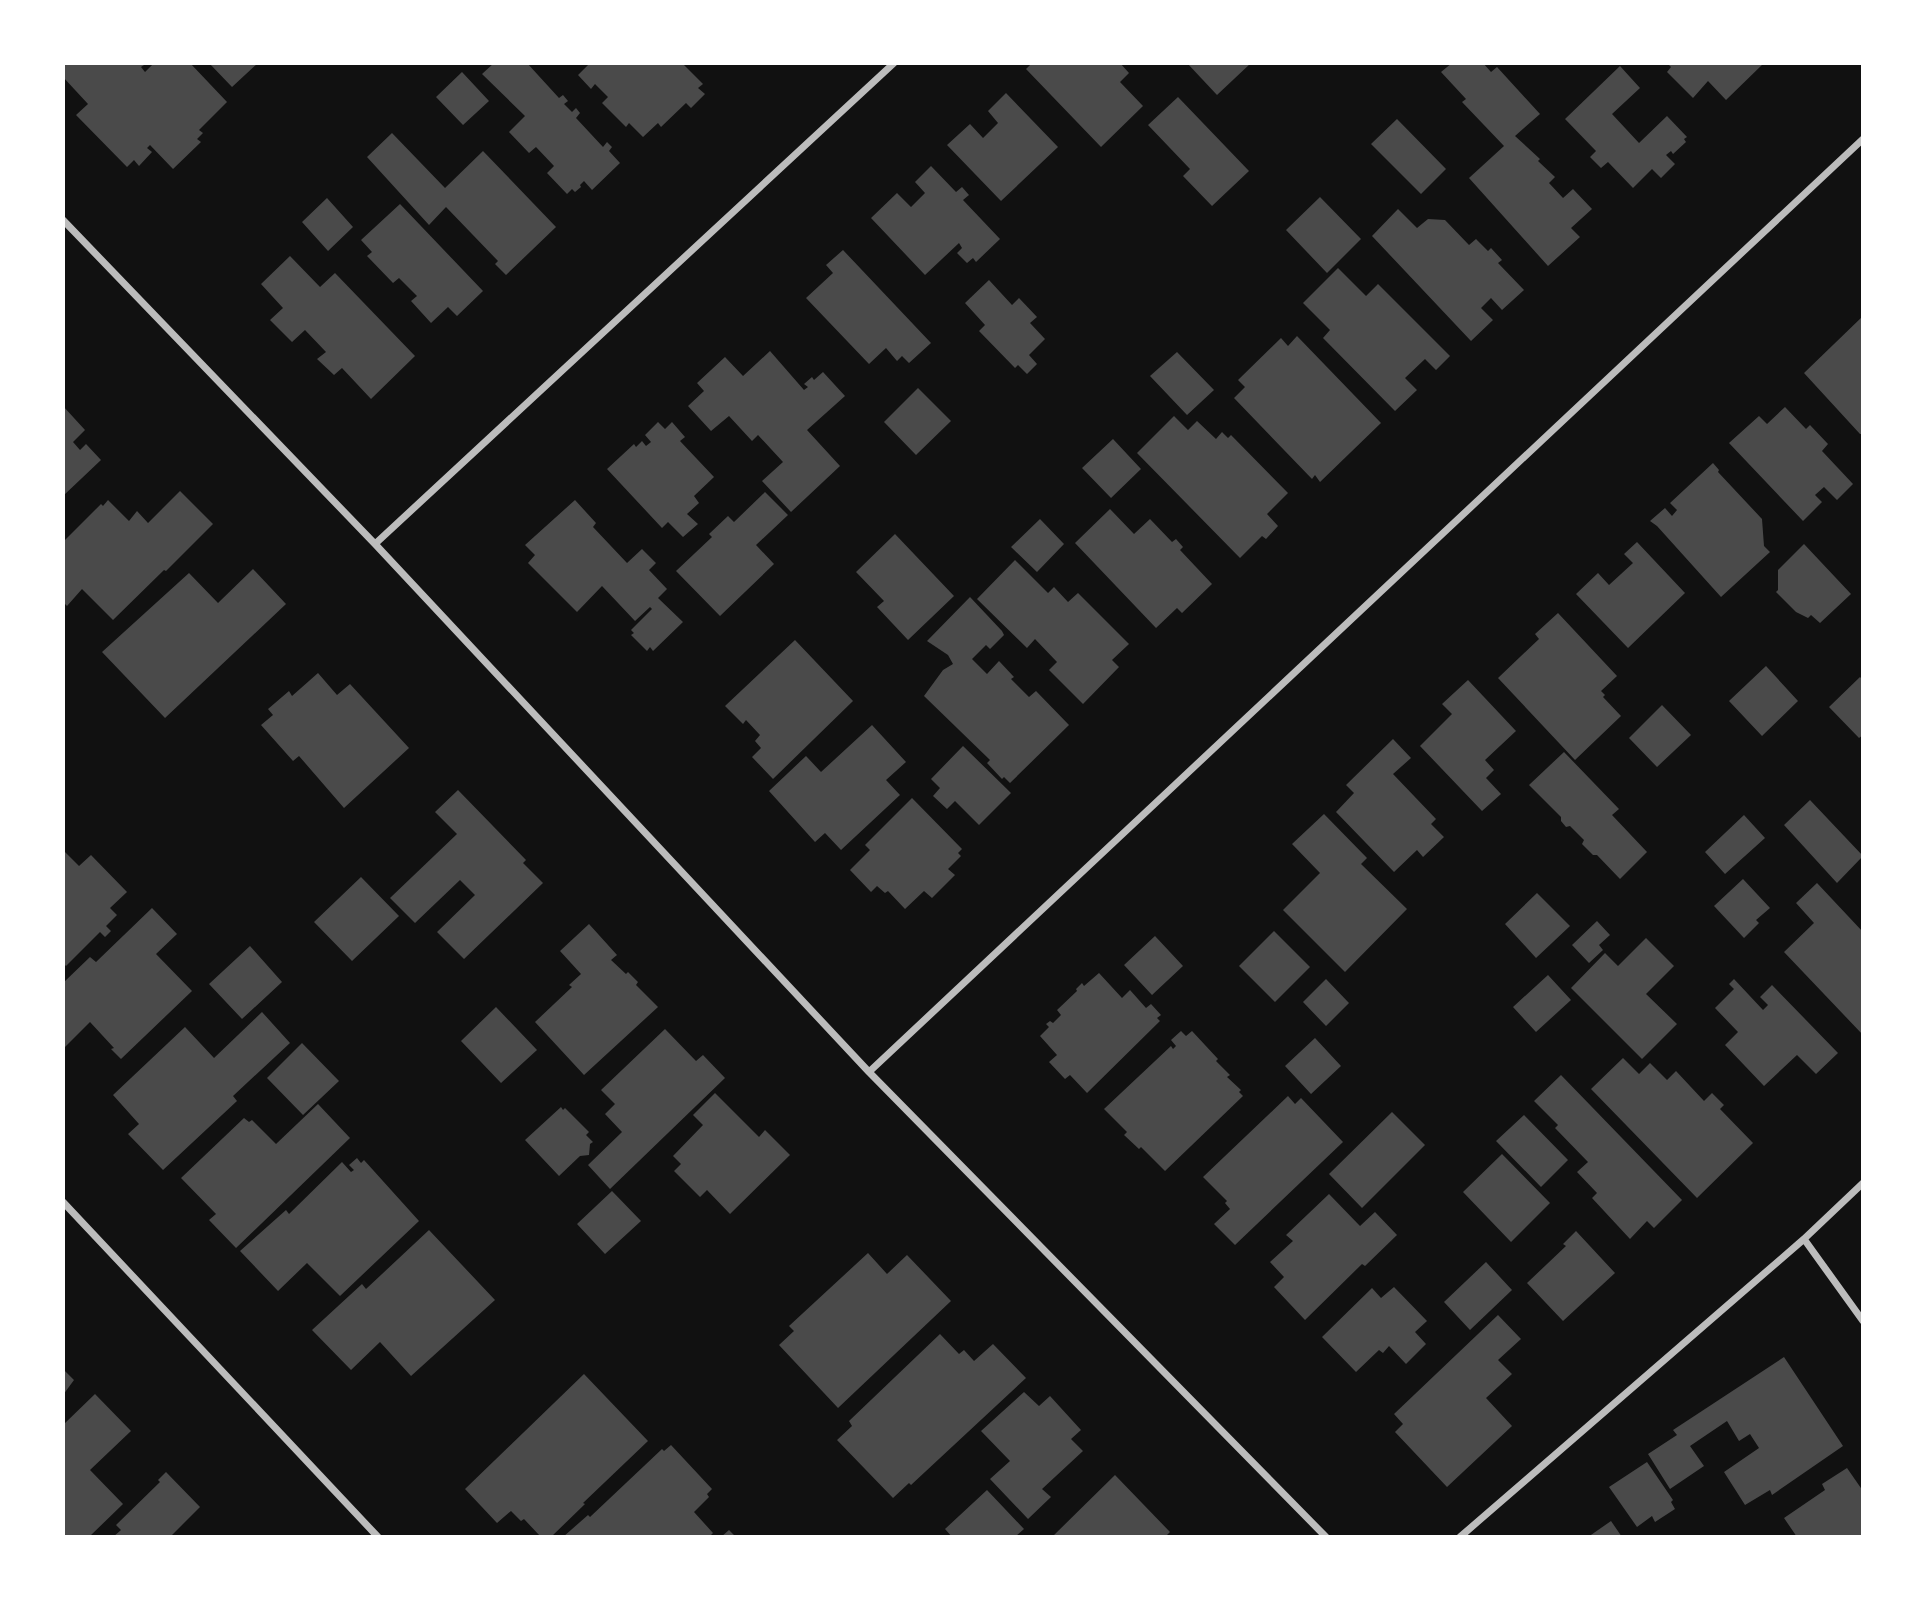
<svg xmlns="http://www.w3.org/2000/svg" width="1926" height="1600" font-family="Cabin,sans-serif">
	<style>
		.building { fill: #4a4a4a }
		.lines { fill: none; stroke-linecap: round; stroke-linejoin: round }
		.minor { stroke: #bcbcbc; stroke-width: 7 }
	</style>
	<rect width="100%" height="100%" fill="#111"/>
	<!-- building -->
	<path class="building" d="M63,63h79l2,2 -3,2 4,5 9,-9h36l37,39 -28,28 4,3 -6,6 4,3 -28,27 -23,-24 -3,3 5,4 -13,14 -5,-6 -7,7 -51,-52 12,-11 -25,-27z
		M209,63h49l-26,24z
		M494,63h33l32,35 4,-3 5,6 -4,3 8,8 4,-4 4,5 -4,5 27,29 4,-5 5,5 -3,4 11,12 -28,27 -8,-9 -4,4 1,2 -6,5 -3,-3 -5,5 -20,-21 7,-7 -18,-19 -7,6 -20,-21 16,-16 -43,-42z
		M590,63h92l21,21 -5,4 7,6 -14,14 -5,-5 -25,24 -3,-4 -15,14 -14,-14 -3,4 -24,-24 6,-6 -13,-13 -4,5 -13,-14z
		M1032,63h88l9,10 -9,9 23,24 -42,41 -75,-78z
		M1187,63h64l-34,32z
		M1452,63h31l8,9 6,-5 43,47 -25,22 25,23 -2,2 17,16 -6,6 14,15 10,-9 19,20 -21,19 9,9 -32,29 -79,-88 35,-32 -42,-44 4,-3 -25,-27z
		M1667,63h97l-38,37 -18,-19 -15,17 -26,-26 4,-5z
		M1620,66l20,22 -28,26 27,29 28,-27 20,21 -3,2 2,3 -13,12 -2,-3 -5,4 9,9 -14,14 -9,-9 -19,19 -25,-26 -7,6 -11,-11 6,-6 -31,-32z
		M462,72l27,29 -26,24 -27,-28z
		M1006,93l52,54 -57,54 -54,-56 23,-21 13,14 15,-15 -10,-12z
		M1178,97l71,74 -37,35 -29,-30 7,-7 -42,-44z
		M1397,119l49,50 -25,25 -50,-50z
		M392,133l53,55 38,-37 73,76 -50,48 -11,-11 3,-3 -52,-54 -17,18 -62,-68z
		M931,166l25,26 6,-5 7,8 -6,5 37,39 -24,23 -3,-4 -6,5 -10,-10 5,-5 -3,-5 -34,32 -54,-57 26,-25 14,14 14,-14 -10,-11z
		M1320,197l41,42 -34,34 -41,-43z
		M327,198l26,29 -25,24 -26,-29z
		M400,204l83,87 -26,25 -9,-9 -17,16 -20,-22 6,-5 -18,-18 -6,5 -26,-27 5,-4 -11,-12z
		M1398,209l19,19 11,-9 17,1 24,25 7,-6 12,12 3,-3 11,12 -4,3 26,27 -22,20 -11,-12 -10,10 12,12 -22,21 -99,-105z
		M843,250l88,93 -22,20 -7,-7 -5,5 -11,-13 -17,16 -63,-66 27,-25 -7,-8z
		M290,256l30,31 15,-14 80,83 -44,43 -29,-31 -8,7 -17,-16 9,-7 -21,-22 -13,12 -22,-22 13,-12 -22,-24z
		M1338,268l28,28 12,-12 72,72 -14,14 -11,-11 -20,19 12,12 -22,21 -72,-73 7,-8 -27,-27z
		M989,280l23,25 7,-7 18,19 -7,6 15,16 -16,16 8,9 -10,10 -9,-9 -3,3 -36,-37 6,-6 -20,-22z
		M1863,316v118h-3l-56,-61z
		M1297,336l84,87 -61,59 -5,-7 -3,4 -78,-81 11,-11 -7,-7 43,-42 7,8z
		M770,351l34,39 4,-3 -4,-3 8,-7 2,3 9,-8 22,24 -38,34 33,36 -49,46 -29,-31 21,-19 -25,-27 -6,6 -23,-25 -18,15 -23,-25 16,-15 -7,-8 28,-26 18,19z
		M1177,352l37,38 -27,25 -37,-39z
		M918,388l33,33 -35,34 -32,-33z
		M63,406l22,24 -12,12 7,8 6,-6 15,16 -38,36z
		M1785,407l21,22 4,-4 18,19 -6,7 31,33 -16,16 -13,-13 -9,8 7,7 -19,19 -74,-78 30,-27 8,8z
		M1174,416l14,14 9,-9 19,18 6,-7 6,6 3,-3 57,58 -21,21 11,12 -12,13 -4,-3 -22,22 -103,-105z
		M658,422l7,7 7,-7 13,15 -5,4 34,36 -20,19 5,7 -12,11 11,10 -15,13 -15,-15 -6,6 -55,-59 27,-25 2,3 6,-6 4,5 5,-4 -6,-7z
		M1113,439l28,30 -30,29 -29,-30z
		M1713,463l6,7 -1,2 44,47 2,27 6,6 -49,45 -64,-71 -7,-5 15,-13 7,8 5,-6 -7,-7z
		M180,491l33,33 -47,47 -2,-1 -51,50 -31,-31 -15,17 -4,-4v-60l38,-38 2,2 5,-6 21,21 8,-10 11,12z
		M765,492l23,23 -32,30 18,19 -54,52 -44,-45 36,-34 -3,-3 19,-18 6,6z
		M575,500l21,23 -3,4 34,36 15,-14 14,14 -7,7 18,19 -9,9 25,24 -30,29 -3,-4 -3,4 -16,-16 3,-2 -3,-3 21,-21 -2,-2 -15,14 -33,-35 -25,26 -49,-49 7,-8 -10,-10z
		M1110,509l24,25 16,-15 22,23 4,-3 7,8 -3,3 32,34 -30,29 -5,-5 -21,20 -81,-85z
		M1040,519l24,25 -27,28 -26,-25z
		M895,534l59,62 -46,44 -31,-33 7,-6 -28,-29z
		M1637,542l48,51 -57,55 -52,-54 22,-21 11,12 24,-22 -9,-9z
		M1804,544l47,50 -31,29 -9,-8 -3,3 -12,-6 -20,-20 2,-2v-20z
		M1015,560l33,33 6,-6 14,15 10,-9 51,51 -17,16 7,7 -36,37 -34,-34 8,-8 -22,-23 -8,9 -50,-49z
		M253,569l33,35 -121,114 -63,-66 87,-79 29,30z
		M970,597l32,34 2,4 -14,14 -4,-4 -14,14 15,15 12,-13 15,16 -3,2 18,18 7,-6 33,34 -59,58 -6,-6 -2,2 -15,-16 3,-3 -66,-64 19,-26 10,-6 -5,-9 -21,-14z
		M1558,613l59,63 -16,15 4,4 -2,2 18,19 -46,44 -77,-82 41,-39 -4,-5z
		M795,640l58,61 -80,78 -21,-22 9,-9 -6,-7 5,-6 -14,-15 -3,4 -18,-18z
		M1766,666l32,35 -36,35 -33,-35z
		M318,673l19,22 13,-11 59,64 -65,60 -45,-52 -6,5 -32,-36 12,-10 -5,-6 21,-18 3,5z
		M1860,677l3,3v55l-4,3 -30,-31z
		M1468,680l48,51 -31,29 9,10 -8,8 15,16 -19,17 -62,-65 32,-32 -10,-10z
		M1662,705l29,30 -34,32 -28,-29z
		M872,725l34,37 -20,18 14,15 -59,55 -16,-17 -10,9 -46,-51 37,-35 15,16z
		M1393,739l18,19 -18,16 43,45 -5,5 13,13 -21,20 -6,-7 -23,22 -58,-60 18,-19 -8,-8z
		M963,746l48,47 -32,32 -24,-24 -8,8 -14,-13 7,-8 -9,-9z
		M1564,752l55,57 -7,6 35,37 -27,27 -23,-24h-4l-11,-11 2,-4 -14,-14 -4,1 -5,-6v-4l-32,-32z
		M458,790l68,70 -3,3 20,20 -79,76 -27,-27 38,-37 -15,-15 -45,43 -25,-25 67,-64 -22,-22z
		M912,798l50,51 -4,4 3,3 -13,13 7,6 -23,23 -8,-7 -19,18 -17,-18 -3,2 -8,-7 -6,6 -21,-22 20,-20 -5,-5z
		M1810,800l53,56 -26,27 -53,-58z
		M1324,814l43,44 -6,6 46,45 -62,63 -62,-62 37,-37 -28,-29z
		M1744,815l21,23 -40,36 -20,-22z
		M63,850l16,16 12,-11 36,37 -17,16 7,7 -11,11 5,5 -6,6 -5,-5 -34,34 -3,-3z
		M361,877l38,39 -47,45 -38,-39z
		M1743,879l27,29 -14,12 3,3 -15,15 -30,-32z
		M1817,883l46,49v103l-79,-83 30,-29 -18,-20z
		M1537,893l33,33 -34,32 -31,-34z
		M152,908l25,26 -21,20 36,37 -71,68 -10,-10 3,-1 -24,-26 -27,27v-66l27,-26 6,5z
		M1597,921l13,14 -11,10 4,5 -14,13 -17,-18z
		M589,924l28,31 -6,5 15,14 2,-2 10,10 -2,3 22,22 -74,68 -49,-53 37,-35 -3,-2 12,-11 -21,-23z
		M1274,931l36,36 -35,35 -36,-36z
		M1155,936l28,30 -31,29 -28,-30z
		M1646,938l28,28 -28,28 31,30 -35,35 -71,-71 34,-35 13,13z
		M250,946l32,36 -40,37 -33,-35z
		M1099,973l23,25 8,-8 16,18 5,-4 10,11 -4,3 3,3 -73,72 -17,-18 -5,4 -16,-17 8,-7 -17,-19 9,-9 -3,-3 4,-3 3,2 8,-8 -4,-5 20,-19 -1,-2 6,-6 2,3z
		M1548,975l23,25 -35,32 -23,-25z
		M1326,979l23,24 -23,23 -23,-24z
		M1734,979l29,31 5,-5 -8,-8 12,-12 66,68 -22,21 -19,-19 -33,31 -39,-41 13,-13 -23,-24 19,-19 -5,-5z
		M496,1007l41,43 -36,33 -40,-42z
		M262,1012l28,31 -57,53 4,5 -74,69 -35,-36 11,-10 -26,-29 72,-68 29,31z
		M665,1029l31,32 7,-6 22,23 -115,111 -22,-24 34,-33 -17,-18 10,-10 -14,-14z
		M1181,1031l5,5 6,-5 26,28 -2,2 14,14 -3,2 14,13 -2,2 4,4 -78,75 -24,-24 -2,2 -15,-14 3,-3 -23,-23 67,-63 2,3 3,-3 -5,-6z
		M1315,1038l26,28 -30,28 -26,-28z
		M302,1043l37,38 -36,34 -36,-37z
		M1623,1058l16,16 11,-11 17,17 9,-9 28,30 8,-8 12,12 -4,4 33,34 -56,55 -106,-109z
		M1561,1075l121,125 -28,28 -7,-7 -17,18 -38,-41 5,-5 -20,-21 11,-10 -33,-34 3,-3 -24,-24z
		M715,1093l44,44 6,-7 25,25 -60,59 -23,-24 -7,7 -26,-26 7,-7 -8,-8 30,-31 -10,-10z
		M1288,1096l7,8 6,-6 42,44 -108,103 -21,-21 16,-15 -5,-6 2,-2 -24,-24z
		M318,1104l32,34 -114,110 -27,-28 7,-6 -35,-36 63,-60 5,4 3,-2 24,24z
		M561,1107l2,3 2,-2 24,24 -3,3 7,7 -3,2 -1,11 -9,1 -21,20 -34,-36z
		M1392,1112l33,33 -63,63 -33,-34z
		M1524,1115l44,45 -27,27 -45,-46z
		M1502,1154l48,49 -39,39 -48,-50z
		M357,1158l4,5 3,-3 55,61 -79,75 -33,-33 -29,28 -38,-40 46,-41 3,4 53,-52 9,10 3,-2 -5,-5z
		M612,1191l29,30 -36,33 -28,-30z
		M1329,1194l31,32 15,-14 22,23 -32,31 -3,-2 -57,56 -31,-33 10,-10 -14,-15 23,-21 -7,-6z
		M429,1230l66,70 -84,76 -31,-34 -29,28 -39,-40 50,-46 4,5z
		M1576,1231l39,42 -52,48 -36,-38 39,-37 -3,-2z
		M868,1253l19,21 20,-19 44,46 -113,107 -59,-63 15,-14 -5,-5z
		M1486,1262l26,28 -42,40 -26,-28z
		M1394,1287l33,34 -12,11 11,12 -20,20 -17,-18 -6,7 -4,-3 -23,22 -34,-35 50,-49 9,10z
		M1498,1315l23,24 -23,21 14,14 -26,24 26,28 -65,61 -52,-55 8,-8 -9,-10z
		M940,1334l19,20 5,-4 10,11 19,-17 33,34 -115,107 -2,-2 -16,15 -56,-58 15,-14 -3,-5z
		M1784,1357l59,89 -71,49 -2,-5 -25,15 -21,-33 35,-24 -9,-14 -11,7 -12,-20 -37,25 14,20 -34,23 -22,-35 29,-19 -4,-5z
		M63,1369l11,11 -11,15z
		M584,1374l64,67 -65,62 2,1 -34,33 -11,-1 -16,-17 -3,2 -10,-10 -14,12 -32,-34z
		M1024,1392l15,14 11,-10 31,34 -10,9 12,12 -41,38 9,8 -23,22 -38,-40 20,-18 -29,-30z
		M95,1394l36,37 -41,39 33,34 -34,33h-26v-112z
		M671,1445l41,44 -5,5 2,3 -15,15 19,21 -4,4h-146l25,-22 2,2 72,-68 2,2z
		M1647,1462l26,38 -2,2 4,7 -20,13 -3,-6 -15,11 -28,-40z
		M1847,1468l16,23v46h-66l-13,-19 41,-28 -3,-6z
		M166,1472l34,35 -30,30h-57l8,-7 -5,-5 44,-43 -2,-2z
		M1115,1475l55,57 -5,5h-113z
		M987,1490l37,39 -9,8h-63l-7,-8z
		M1611,1521l11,16h-34z
		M729,1530l7,7h-15z"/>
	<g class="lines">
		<!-- minor -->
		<path class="minor" d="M63,220l312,324 494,528 457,465
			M375,544l519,-481
			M869,1072l994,-933
			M63,1202l315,335
			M1804,1239l59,82
			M1460,1537l344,-298 59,-56"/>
	</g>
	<!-- border -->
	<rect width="1926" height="1600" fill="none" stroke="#ffffff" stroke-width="130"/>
</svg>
